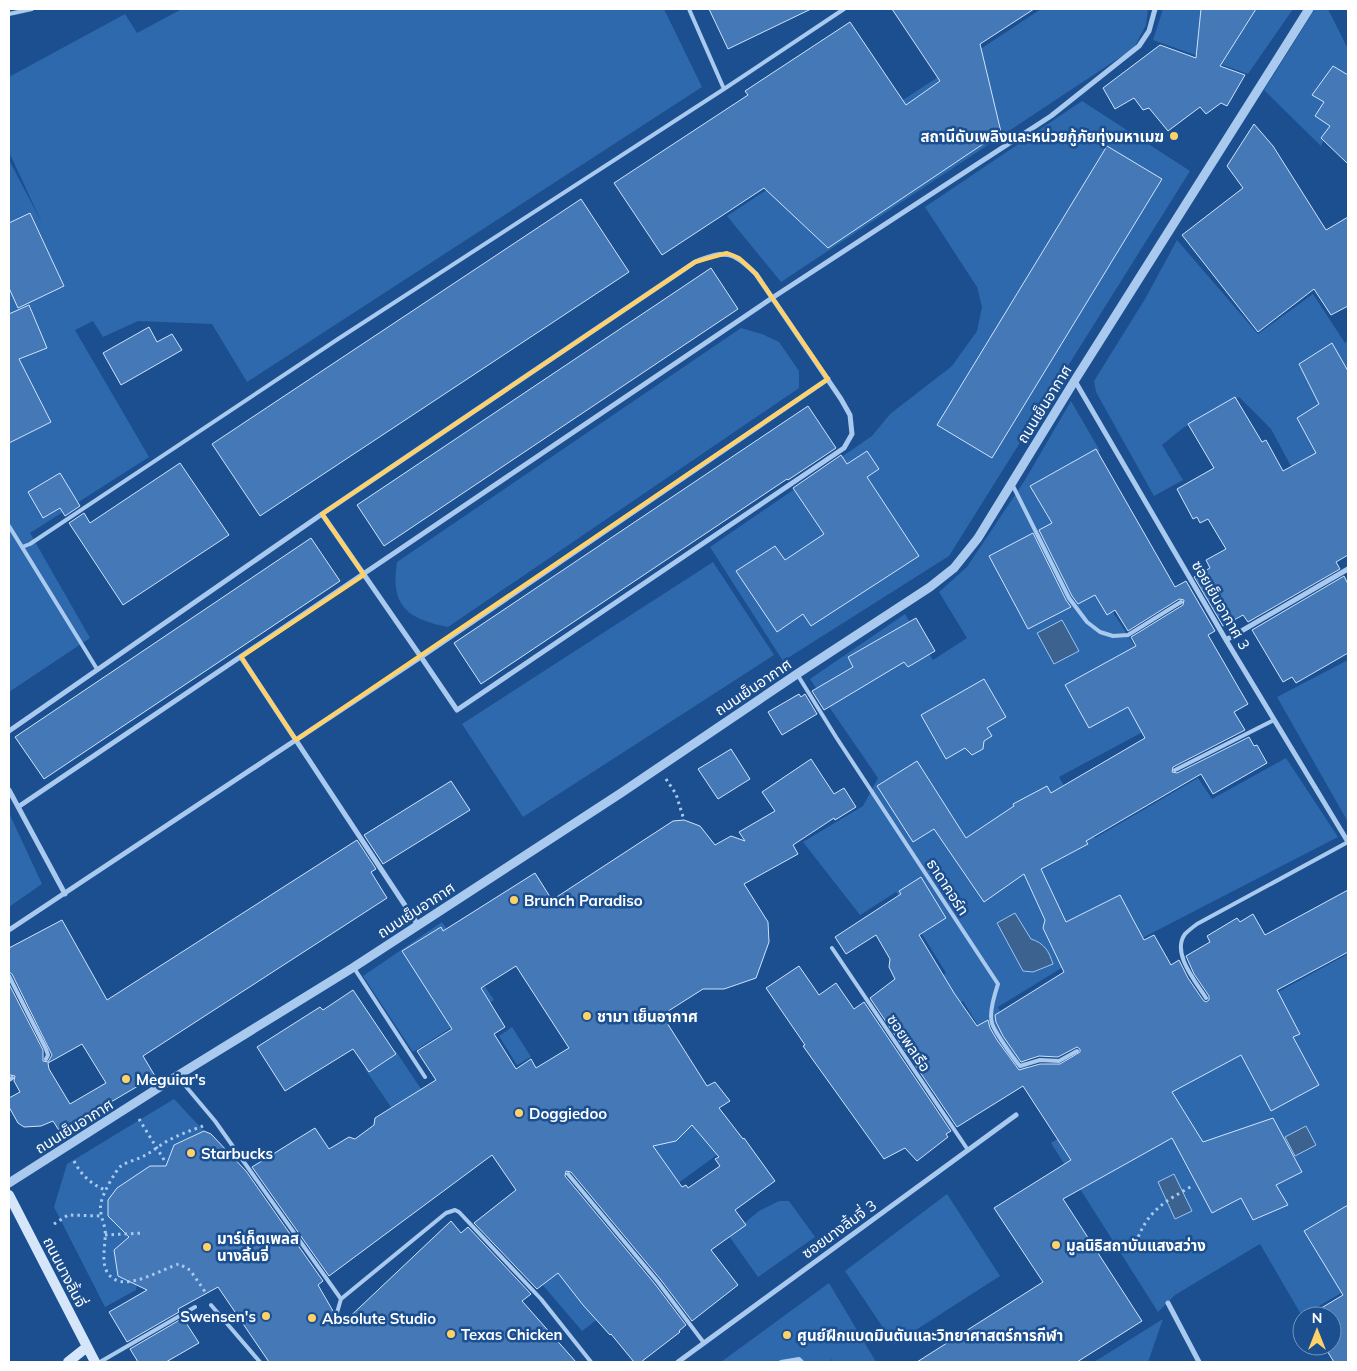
<svg xmlns="http://www.w3.org/2000/svg" width="1357" height="1371" font-family="Mulish,'Noto Sans Thai',sans-serif">
	<style>
		.green { fill: #2e69ad }
		.water { fill: #3c6290; stroke: #9cc4f0 }
		.building { fill: #4478b7; stroke: #cfe3fa; fill-rule: evenodd }
		.lines { fill: none; stroke-linecap: round; stroke-linejoin: round }
		.path { stroke: #a9c9ee; stroke-width: 3; stroke-dasharray: 2.5 4; stroke-linecap: butt }
		.service { stroke: #a9c9ee; stroke-width: 4 }
		.minor { stroke: #a9c9ee; stroke-width: 5 }
		.tertiary { stroke: #a9c9ee; stroke-width: 9 }
		.secondary { stroke: #d6e6fa; stroke-width: 10 }
		.marked { fill: none; stroke: #ffd166; stroke-width: 4; stroke-linejoin: round }
		.poi-dot { fill: #ffd166; stroke: #1b4f8f; stroke-width: 2 }
		.labels { text-anchor: middle; dominant-baseline: central; stroke-width: 5; stroke-linejoin: round; paint-order: stroke }
		.poi-label { font-size: 15px; font-weight: bold; fill: #fff; stroke: #1b4f8f; text-anchor: start }
		.street-label { font-size: 15px; fill: #fff; stroke: #1b4f8f }
	</style>
	<rect width="100%" height="100%" fill="#1b4f8f"/>
	<!-- green -->
	<path class="green" d="M182,9h482l38,78 -455,295 -35,-58 -74,-3 -35,16 -10,-16 -18,9 74,127 -119,76 60,105 -81,54v-532l33,63 -33,-71v-75l116,-63 12,19z
		M1041,9h107l-2,16 -12,23 -353,234 -54,-66z
		M1163,9h130l-45,65 -95,-34z
		M1315,9h13l20,40v31l-27,66 -57,-56z
		M1082,101l108,70 -241,385 -166,105 -73,-114 162,-111 18,-22 62,-48 25,-35 5,-24 -5,-20 -52,-80z
		M1177,240l81,94 55,-40 32,49 3,-2v43l-44,35 17,33 -29,16 -21,-39 -32,-32 -56,31 -21,17 21,35 -29,16 -58,-104 -2,-11 51,-82z
		M741,328l21,6 17,8 20,29v17l-351,239c-41,-8 -58,-21 -51,-65z
		M1071,401l29,50 -56,37 63,115 71,110 -119,64 36,61 103,-60 14,21 74,-41 52,79 -242,125 -7,-11 -91,56 34,68 -17,11 -52,-85 -63,42 -17,-29 63,-41 -50,-81 -36,23 -57,-73 60,-36 15,-28 -68,-99 95,-65 28,46 34,-22 -28,-46 28,-25 58,-87z
		M713,562l61,93 -251,162 -61,-93z
		M1348,660v162l-71,-125z
		M9,813l33,71 -33,23z
		M442,922l52,78 -81,52 -50,-76z
		M1348,954v335l-46,27 -42,-72 -85,51 -17,17 -107,-169 112,-70 -8,-14z
		M512,1027l19,30 -14,8 -18,-29z
		M395,1050l28,42 -28,21 -30,-44z
		M613,1076l119,68 -84,61z
		M174,1099l30,32 -30,14 -32,93 -6,52 -31,17 -51,-100 13,-43z
		M947,1194l53,82 -106,68 -49,-73z
		M779,1201h10l26,36 -57,40 -29,-41 30,-25z
		M613,1233l35,48 -66,50 -41,-48z
		M829,1283l47,79h-43l-3,-5 2,5h-111z
		M1163,1319l-15,43h-54z"/>
	<!-- water -->
	<path class="water" d="M1062,620l17,31 -25,13 -17,-31z
		M1015,913l16,26c13,4 18,12 22,25l-20,8 -10,-1 -26,-48z
		M1306,1126l10,19 -21,11 -10,-19z
		M1174,1174l18,37 -17,8 -17,-37z"/>
	<!-- building -->
	<path class="building" d="M709,9h102l-83,40z
		M892,9h142l-54,35 21,88 -173,116 -64,-60 -102,67 -48,-72 134,-88 -3,-4 105,-69 56,83 34,-24z
		M1201,9h55l-36,57 25,9 -18,31 -6,-3 -15,11 -6,-7 -32,24 -19,-23 -6,2 -9,-12 -19,11 -12,-21 57,-43 36,13z
		M1333,66l15,9v89l-27,-26 9,-12 -15,-10 9,-14 -12,-7z
		M1254,124l19,22 53,84 22,-13v89l-17,9 -17,-26 -56,43 -76,-97 61,-47 -16,-22z
		M1107,146l55,33 -170,279 -55,-33z
		M581,199l48,73 -369,244 -48,-72z
		M30,213l34,73 -46,22 -9,-20v-65z
		M711,268l27,41 -354,237 -27,-41z
		M29,305l18,43 -28,11 32,63 -42,21v-129z
		M149,327l8,15 15,-8 10,16 -61,35 -18,-32z
		M1332,343l16,28v184l-12,7 4,7 -92,53 -5,-7 -20,11 -29,-49 16,-9 -4,-8 20,-11 -18,-30 -8,4 -3,-6 -4,2 -16,-30 37,-21 -26,-44 47,-27 27,45 4,-2 17,31 33,-18 -19,-35 22,-14 -20,-40z
		M808,406l28,42 -48,32 -1,-1 -306,205 -27,-41z
		M1096,449l79,138 11,-6 29,50 -7,4 40,69 -14,8 11,18 -72,37 -1,5 5,1 72,-36 5,9 3,-1 10,18 -54,31 -12,-20 -115,67 2,3 -47,25 25,53 54,-27 24,45 10,-5 17,30 8,-5 9,18 15,22 3,2 3,-2v-4l-15,-22 -8,-18 24,-14 -3,-6 30,-18 3,4 13,-8 12,21 83,-45v62l-71,38 23,44 -7,3 26,48 -48,26 -30,-56 -69,37 31,50 70,-24 29,54 -26,13 12,20 -35,15 -12,-22 -29,15 -40,-75 -109,61 79,122 -65,41h-160l126,-80 -49,-74 77,-48 -48,-74 -66,41 -87,-129 25,-19 -6,-12 1,-8 -14,-24 -30,19 -11,-17 66,-43 -2,-3 22,-14 25,41 -27,17 35,58 23,33 11,-6 2,8 7,12 22,30 21,-6h20l20,-12v-3l-3,-2 -19,10 -19,-1 -18,6 -18,-26 -7,-14 -1,-7 69,-43 -21,-44 2,-8 -21,-46 -40,28 -50,-73 -21,13 -36,-56 40,-25 49,77 48,-32 -1,-2 34,-18 4,7 94,-55 -17,-31 -39,21 -24,-43 71,-39 -5,-9 52,-32 1,-5 -5,-1 -51,32 -13,-21 -8,5 -12,-20 -17,9 -6,-8 -33,-66 13,-7 -22,-37z
		M867,451l12,18 -12,8 52,79 -108,70 -8,-12 -26,18 -41,-61 39,-25 10,14 39,-26 -31,-46 48,-33 6,9z
		M180,463l49,72 -106,70 -54,-82 15,-10 6,10z
		M60,473l20,33 -15,10 -5,-8 -17,10 -15,-26z
		M1033,533l33,67 5,7 -43,22 -39,-73z
		M311,538l29,43 -296,198 -29,-42z
		M1344,576l4,8v69l-52,30 -4,-6 -9,5 -31,-52z
		M916,618l19,33 -27,16 -4,-5 -80,48 -12,-19 41,-24 -5,-10z
		M984,679l22,38 -19,11 5,8 -8,5 -1,8 -11,6 -7,-7 -19,11 -25,-44z
		M799,694l2,3 4,-3 12,20 -35,21 -14,-23z
		M731,749l19,30 -32,20 -20,-30z
		M811,759l23,35 10,-6 12,19 -21,13 -1,-2 -41,27 5,9 -54,30 24,38 1,20 -13,36 -32,11h-21l-41,26 45,71 8,-4 15,19 -11,7 24,31 1,-1 31,43 -40,29 11,15 -35,25 27,35 -46,36 -31,-41 -90,-108 -5,-1 -1,5 90,108 31,41 -7,6 1,1 -39,30h-7l-23,-28 -1,1 -27,-30 -25,-32 -21,16 -63,-66 42,-33 -24,-35 -163,121 -77,-109 63,-39 14,21 20,-12 6,2 19,-14 1,-7 61,-38 -19,-29 35,-22 -50,-78 39,-24 2,4 92,-58 17,27 121,-79 11,-1 16,6 15,19 16,-9 14,5 -6,-9 36,-21 -13,-19zM516,966l53,82 -33,20 -5,-9 -15,10 -22,-35 11,-7 -24,-39zM692,1125l27,32 -4,2 5,7 -32,22 -2,-3 -4,2 -29,-41 23,-5z
		M451,781l19,29 -87,54 -19,-29z
		M357,840l19,29 -5,3 16,26 -244,158 12,20 -95,56 -7,-11 -12,5 -17,1 -6,-4 -9,-16v-9l11,-6 -6,-11 1,-5 -5,-1 -1,-3v-88l34,66v11l5,1 4,-7 -40,-81 -3,-2v-24l53,-28 45,80zM82,1044l24,39 -36,21 -21,-35 -1,-6z
		M799,966l20,29 17,-12 18,26 10,-7 87,129 -5,3 2,3 -31,24 -12,-13 -21,11 -81,-113 2,-1 -39,-57z
		M353,990l43,64 -27,18 -16,-23 -68,42 -28,-44 63,-40 3,3z
		M204,1131l7,3 35,37 77,110 -5,4 15,26v7l5,1 3,6 110,-104 10,12 7,-6 63,67 -9,7 54,61h-307l-51,-75 -40,22 1,3 -52,30 -18,-30 38,-22 -29,-14 -4,-26 15,-13 -21,-21v-16l9,-12 33,-22h16l8,-21z
		M1348,1205v157h-14l-10,-16h8v-30h-24l35,-21 -39,-64z
		M183,1318l16,25 -33,19h-28l-8,-13z"/>
	<g class="lines">
		<!-- path -->
		<path class="path" d="M666,779l10,15 8,26
			M139,1119l27,44
			M203,1126c-11,4 -22,8 -32,13 -10,5 -19,13 -29,18 -7,3 -15,5 -21,9 -6,5 -19,29 -20,37 -2,9 2,17 4,26 2,15 -8,40 9,50 16,10 48,-10 65,-15l11,6 16,23
			M74,1161c7,14 17,23 31,29
			M54,1224l14,-9 33,1
			M105,1235l39,-2
			M1136,1243c11,-32 28,-41 56,-57"/>
		<!-- service -->
		<path class="service" d="M689,9l35,80 120,-80
			M9,14l23,-5
			M1012,484l57,114 18,24 13,10 13,4 15,-1 53,-33
			M9,526l13,21 8,-3 308,-205 386,-250
			M22,547l75,122
			M797,674l39,63 162,247c-3,9 -9,30 -6,39 2,8 22,36 28,43l20,-6 19,1 18,-10
			M1175,770l99,-50
			M832,948l136,202
			M354,968l71,109
			M9,976l37,73 2,6 -2,4
			M1206,998c-10,-16 -35,-45 -21,-64 3,-3 8,-7 12,-10l151,-82
			M178,1077l37,44 126,178
			M9,1080l3,-2
			M568,1174l90,108 46,61
			M211,1305l49,57
			M336,1316l5,-17 105,-86 9,-3 4,2 82,87 50,63
			M100,1362l95,-55
			M781,1362l18,-3 3,3"/>
		<!-- minor -->
		<path class="minor" d="M1075,381l151,259 122,202
			M322,514l373,-252c32,-12 36,-12 61,12l85,125 9,16 2,19 -8,14 -387,262 -36,-53 407,-278
			M1226,640l122,-71
			M241,657l177,268
			M9,731l313,-217 99,143 -412,273
			M9,790l56,104
			M18,807l754,-509 279,-182 88,-70 10,-15 6,-22
			M1168,1303l31,59
			M678,1362l338,-247"/>
		<!-- tertiary -->
		<path class="tertiary" d="M9,1183l168,-107 177,-109 267,-174 176,-119 133,-87 24,-19 24,-30 97,-158 234,-371"/>
		<!-- secondary -->
		<path class="secondary" d="M9,1195l86,167
			M68,1362l19,-15"/>
	</g>
	<!-- marked area -->
	<path class="marked" d="M727,253l12,5 17,16 72,105 -532,361 -55,-83 123,-82 -42,-61 373,-252z"/>
	<!-- markers -->
	<g class="poi-dot">
		<circle cx="1174" cy="136" r="5"/>
		<circle cx="514" cy="900" r="5"/>
		<circle cx="587" cy="1016" r="5"/>
		<circle cx="126" cy="1079" r="5"/>
		<circle cx="519" cy="1113" r="5"/>
		<circle cx="191" cy="1153" r="5"/>
		<circle cx="1056" cy="1245" r="5"/>
		<circle cx="207" cy="1247" r="5"/>
		<circle cx="266" cy="1316" r="5"/>
		<circle cx="312" cy="1318" r="5"/>
		<circle cx="451" cy="1334" r="5"/>
		<circle cx="787" cy="1335" r="5"/>
	</g>
	<g class="labels">
		<!-- poi labels -->
		<g class="poi-label">
			<text x="1164" y="136" text-anchor="end">สถานีดับเพลิงและหน่วยกู้ภัยทุ่งมหาเมฆ</text>
			<text x="524" y="900">Brunch Paradiso</text>
			<text x="597" y="1016">ชามา เย็นอากาศ</text>
			<text x="136" y="1079">Meguiar's</text>
			<text x="529" y="1113">Doggiedoo</text>
			<text x="201" y="1153">Starbucks</text>
			<text x="217" y="1238">มาร์เก็ตเพลส<tspan x="217" dy="17">นางลิ้นจี่</tspan></text>
			<text x="1066" y="1245">มูลนิธิสถาบันแสงสว่าง</text>
			<text x="256" y="1316" text-anchor="end">Swensen's</text>
			<text x="322" y="1318">Absolute Studio</text>
			<text x="461" y="1334">Texas Chicken</text>
			<text x="797" y="1335">ศูนย์ฝึกแบดมินตันและวิทยาศาสตร์การกีฬา</text>
		</g>
		<!-- street labels -->
		<g class="street-label">
			<text transform="translate(1044 404) rotate(-58)">ถนนเย็นอากาศ</text>
			<text transform="translate(1221 605) rotate(60)">ซอยเย็นอากาศ 3</text>
			<text transform="translate(753 687) rotate(-34)">ถนนเย็นอากาศ</text>
			<text transform="translate(948 887) rotate(57)">ธาดาคอร์ท</text>
			<text transform="translate(416 910) rotate(-33)">ถนนเย็นอากาศ</text>
			<text transform="translate(909 1043) rotate(56)">ซอยพลเรือ</text>
			<text transform="translate(74 1126) rotate(-32)">ถนนเย็นอากาศ</text>
			<text transform="translate(839 1229) rotate(-36)">ซอยนางลิ้นจี่ 3</text>
			<text transform="translate(65 1272) rotate(63)">ถนนนางลิ้นจี่</text>
		</g>
	</g>
	<!-- border -->
	<rect width="1357" height="1371" fill="none" stroke="#ffffff" stroke-width="20"/>
	<!-- north arrow -->
	<g transform="translate(1317 1331)"><circle r="24" fill="#1b4f8f" stroke="#7695bc"/>
	<path d="M0-4L9 19L0 12L-9 19Z" fill="#ffd166"/>
	<text y="-8" font-size="14" font-weight="bold" text-anchor="middle" fill="#ffffff">N</text>
	</g>
</svg>
